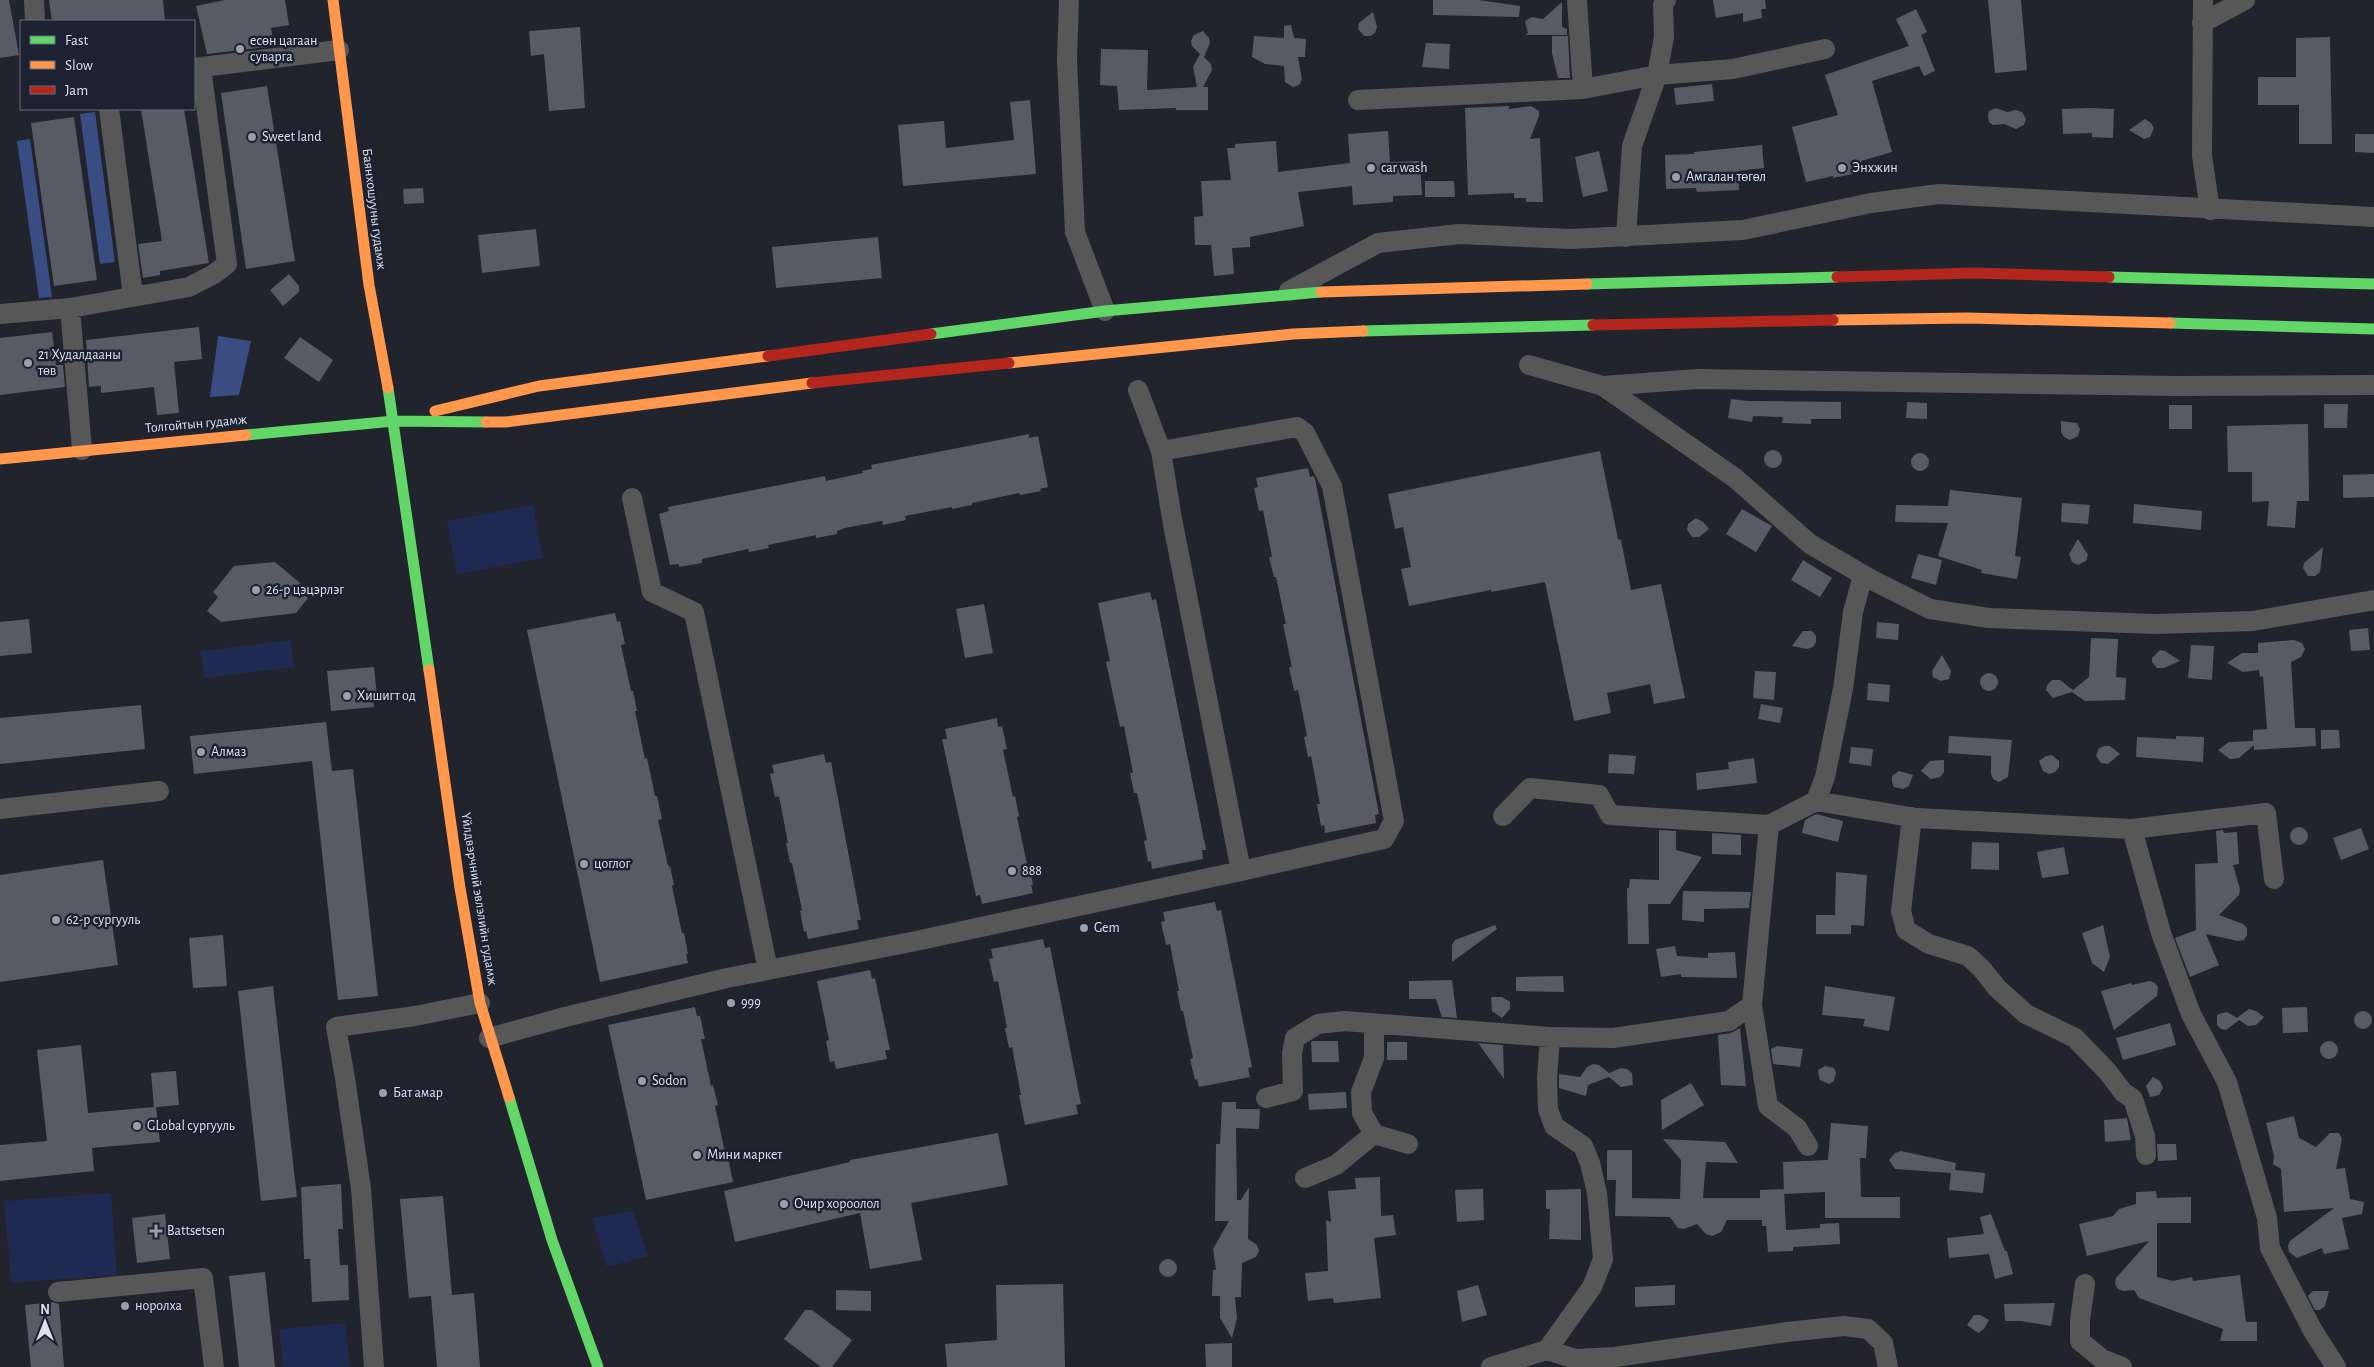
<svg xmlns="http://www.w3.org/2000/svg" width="2374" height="1367" font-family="'Alegreya Sans',sans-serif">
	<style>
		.green { fill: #1e2a51 }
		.forest { fill: #3a4d83 }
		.building { fill: #585b63 }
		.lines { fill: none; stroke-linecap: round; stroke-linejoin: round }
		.street { stroke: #585757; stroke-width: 20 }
		.fast { stroke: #63d668; stroke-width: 11 }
		.slow { stroke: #ff974d; stroke-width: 11 }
		.jam { stroke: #b3261e; stroke-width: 11 }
		.poi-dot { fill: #9b9fa9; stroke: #1c2232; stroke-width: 2 }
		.labels { text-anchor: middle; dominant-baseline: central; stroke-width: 5; stroke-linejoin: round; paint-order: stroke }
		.poi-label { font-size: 14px; fill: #dce1ec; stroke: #1c2232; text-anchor: start }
		.street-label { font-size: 14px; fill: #dce1ec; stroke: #1c2232 }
	</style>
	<rect width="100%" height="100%" fill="#21242d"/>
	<!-- green -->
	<path class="green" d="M533,505l10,53 -86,16 -10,-53z
		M291,640l3,27 -90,11 -3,-27z
		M111,1193l6,82 -106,8 -7,-82z
		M633,1211l15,45 -41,11 -15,-49z
		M345,1323l5,44h-67l-4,-38z"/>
	<!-- forest -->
	<path class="forest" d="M95,112l20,150 -15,2 -20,-150z
		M30,139l22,158 -13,1 -22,-157z
		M218,336l33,5 -12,54 -29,2z"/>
	<!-- building -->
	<path class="building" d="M0,0h9l10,55 -19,3z
		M49,0h114l2,21h-113z
		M225,0h60l4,25 -18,3 3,18 -67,8 -11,-48z
		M1433,0h46l41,6 -1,11 -86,-2z
		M1713,0h52l1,9h-5l1,9 -19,4v-9l-27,5z
		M1988,0h33l6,70 -32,3z
		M1562,2v25l5,2v6h-42l3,-2 -3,-12 7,-4 11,2z
		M1916,9l11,23 -6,3 14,36 -11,5 -5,-10 -47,15 20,71 -31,9 2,11 -30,6v-2l-27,6 -14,-55 46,-12 -13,-40 84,-29 -13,-27z
		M1373,12l4,15 -2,6 -5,3h-6l-6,-7 1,-6z
		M1291,25l3,13 12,1 -1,18h-7l4,23 -3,5 -6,2 -8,-5 -1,-16 -19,-2 -13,-7 2,-21 30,2v-12z
		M580,27l5,81 -36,3 -5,-57 -13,2 -2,-25z
		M1203,31l6,7 1,5 -6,14 7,7 1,6 -9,17h5v23h-32v-2l-57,2 -2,-24 -17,-1 1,-36 47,1 -1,40 50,-3 -4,-20 7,-13 -8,-8 -1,-5 3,-6z
		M1552,36h16l2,42h-12l-6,-25z
		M2330,37l2,107h-33v-39h-41v-28h38v-39z
		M1426,43l24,1 -1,25 -27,-2z
		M1712,84l2,17 -38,4 -2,-17z
		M267,86l28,175 -49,8 -25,-176z
		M1030,100l6,74 -133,12 -5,-61 46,-4 2,27 68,-8 -4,-38z
		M1509,106v3l22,-3 8,5v5l-9,23 10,-1 3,64h-17v-4h-12v-5l-46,2 -3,-87z
		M1996,108l11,4 9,-2 6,2 4,7 -2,6 -8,4 -12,-5 -11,1 -4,-3 -1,-7 1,-4z
		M2090,108l24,1 -1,29 -21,-1v-4l-29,1 -1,-25z
		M141,109h43l25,154 -49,8v4l-17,3 -5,-34 24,-3z
		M74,117l23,163 -43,6 -23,-163z
		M2145,119l6,4 3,5 -4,9 -6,2 -15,-9z
		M1388,131l2,31 30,-1 2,34 -29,1v6l-40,3 -1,-19 -54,6 6,34 -54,11v10l-18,1 2,26 -20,2 -3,-31h-16l-1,-28 9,-1 -2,-35 30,-1 -4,-32h8v-4l41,-3 2,31 72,-9 -2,-29z
		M2355,134h19v19l-19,-1z
		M1762,145l2,23 -26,3 1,19 -42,2 -1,-4 -30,1 -1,-34 29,-1v-2z
		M1599,151l9,40 -25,6 -8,-40z
		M1425,181h29l1,16h-30z
		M423,188l1,15 -20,1 -1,-15z
		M536,229l4,37 -58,7 -4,-38z
		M878,237l4,41 -106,10 -4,-41z
		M289,274l10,12v6l-16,14 -13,-16z
		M199,327l3,32 -28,3 5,51 -22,2 -3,-28 -53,6v-7l-12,1 -3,-47z
		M52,332l4,33h7l2,22 -65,8v-57z
		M300,337l33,23 -14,22 -35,-24z
		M1731,399l17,2 93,1v17h-30v5l-29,-1 1,-6 -30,-1 -1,6 -24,-4z
		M1907,402l20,1v16l-21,-1z
		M2324,404h24l-1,24h-23z
		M2169,405h23v24h-23z
		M2061,421l16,2 3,6 -2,7 -8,4 -6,-3 -3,-5z
		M2308,424l1,77h-12l-2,27 -28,-2 2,-25 -17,1v-30h-24l-1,-46z
		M1029,434v4l9,-2 10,51 -8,2 1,2 -21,4 -1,-2 -47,10v2l-20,4v-2l-47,9 1,4 -23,5 -1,-4 -37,7 -8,3v3l-21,4v-3l-48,10 1,3 -20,4 -1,-3 -46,10v4l-23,4v-3l-9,1 -11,-51 10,-3 -1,-4 157,-31 1,5 37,-8 -1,-2 10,-2 -1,-4z
		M1764 459a9 9 0 1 1 18 0a9 9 0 1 1-18 0Z
		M1600,451l18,88 3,1 10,50 30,-6 24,114 -31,6 -4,-20 -43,9 4,20 -37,8 -29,-139 -54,10v-2l-82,16 -8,-37 10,-2 -8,-40 -8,2 -7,-35z
		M1911 462a9 9 0 1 1 18 0a9 9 0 1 1-18 0Z
		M1308,468l2,9 4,-1 1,3 4,20 60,315 -4,1 1,8 -51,10 -1,-8 -3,1 -4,-22h3l-9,-48 -3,1 -4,-20 3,-1 -9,-46 -4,1 -5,-24h3l-9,-43h3l-10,-47h-2l-5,-20h3l-9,-47 -4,1 -5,-23 4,-1 -2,-9z
		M2374,474v23l-31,1v-23z
		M1950,490l72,8 -7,58 6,1 -4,22 -36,-6 1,-3 -44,-14 10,-33 -53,-1 1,-17 52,1z
		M2062,503l28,2 -2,19 -27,-2z
		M2134,504l68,7 -1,19 -68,-7z
		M1742,509l30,17 -16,26 -30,-18z
		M1696,518l7,4 6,7 -10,8h-7l-5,-7 1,-6z
		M2078,539l10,16 -2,6 -8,4 -6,-3 -3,-8z
		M2323,547l-3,25 -5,4h-7l-5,-8 1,-5z
		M1918,554l24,6 -6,25 -25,-7z
		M1803,560l29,18 -12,19 -29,-17z
		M275,562l25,21 -4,6 12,9 -12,15 -75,9 -14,-11 11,-14 -5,-5 21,-26z
		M1150,592l2,8 4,-1 50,251h-4l1,9 -51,10 -1,-8 -3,1 -4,-21 3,-1 -10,-47h-3l-4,-20h3l-9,-47 -4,1 -14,-65 4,-1 -12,-58z
		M984,604l9,49 -28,5 -9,-49z
		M615,613l2,9 3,-1 5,23 -4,1 10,46h2l4,20h-2l10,48 2,-1 8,38h2l5,23 -4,1 10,46h2l4,19 -2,1 10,47h2l4,21h-2l2,9 -88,19 -73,-352z
		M29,619l3,34 -32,3v-34z
		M1877,622l22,2 -1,16 -22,-2z
		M2368,628l2,22 -19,1 -2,-21z
		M1803,631h9l4,5v6l-3,5 -6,2 -15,-3z
		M2091,638l27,1 -2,38 10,1 -1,22 -40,1 -13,-9 -19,6 -7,-8 1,-5 5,-5h8l13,10 16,-13z
		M2294,640l8,3 3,6 -4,8 -10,5 4,66h20l1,18 -62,4v-5l-15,13 -9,1 -12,-9 11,-8 24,-1v-11l14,-1 -4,-53 -3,1 -1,-7 -16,2 -16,-9 15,-10h16v-10z
		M2191,645l23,1 -2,34 -24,-2z
		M2160,650l5,1 15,10 -16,7h-7l-5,-6v-4z
		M1942,655l9,16 -2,8 -8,2 -8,-4 -1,-6z
		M374,667l3,30h-4l1,10 -43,4 -4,-40z
		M1755,671l21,1 -2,28 -21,-2z
		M1980 682a9 9 0 1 1 18 0a9 9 0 1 1-18 0Z
		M1868,683l22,2 -1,17 -22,-2z
		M1761,704l22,4 -3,15 -22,-4z
		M141,705l4,44 -145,15v-46z
		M997,718l1,9 4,-1 5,23 -4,1 10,47 2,-1 4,20 -2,1 10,47h2l4,21h-2l2,8 -51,11 -2,-9 -4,1 -34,-157h5l-2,-10z
		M326,722l6,49 21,-2 25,227 -40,4 -26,-239 -118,13 -4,-38z
		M2321,730h18l1,18 -19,1z
		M1949,736l63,4 -4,37 -9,5 -6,-3 -2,-5v-18l-43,-3z
		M2176,736l28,1 -1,25 -67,-5 1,-20 39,2z
		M2104,746h6l10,8 -12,10 -7,-1 -5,-7 3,-8z
		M1851,747l22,2 -2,17 -22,-3z
		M824,754l2,9 5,-1 30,158h-4l2,9 -51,10 -2,-8 -2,1 -4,-21 2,-1 -10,-47h-2l-4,-20h2l-9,-47 -4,1 -5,-23 4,-1 -2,-8z
		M1609,754l27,2 -2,18 -26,-1z
		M2052,755l7,6v6l-4,5 -6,2 -6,-3 -4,-10 7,-5z
		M1754,758l3,25 -60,7 -1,-17 33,-4 -1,-7z
		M1944,760v12l-4,5 -9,2 -10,-8 9,-10z
		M1899,771l14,4 -4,11 -6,3 -9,-2 -2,-5v-6z
		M1816,814l27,7 -5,21 -36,-9 3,-13z
		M2290 836a9 9 0 1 1 18 0a9 9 0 1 1-18 0Z
		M2361,828l8,21 -28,11 -8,-22z
		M1659,830l17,1v19l26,7 -32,47h-22l1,40h-21l-1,-56h2l1,-9 29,1z
		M2223,830l1,3 13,-1 2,32 -6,1 7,24 -1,6 -20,20 24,9 4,4v7l-3,5 -6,1 -32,-7 13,31 -29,12 -15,-39 21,-8 -1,-66 23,-1 -2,-32z
		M1712,833l29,2v20l-29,-1z
		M1972,842l27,1v27l-28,-1z
		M2064,847l5,27 -27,4 -5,-26z
		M103,860l15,105 -118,17v-107z
		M1836,872l31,3 -3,51 -13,-1v9h-35v-19h19z
		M1683,891l68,1 -2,16 -45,1v13l-22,-2z
		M1215,902l2,9 4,-1 31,157 -4,1 2,9 -51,10 -2,-8 -2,1 -5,-21 3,-1 -10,-47h-2l-4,-20h2l-9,-47 -4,1 -5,-23 4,-1 -2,-9z
		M1495,925l2,4 -45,33v-17l3,-5z
		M2103,925l7,32 -6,15 -12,-9 -10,-30z
		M223,935l4,51 -34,2 -4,-50z
		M1043,939l2,9 5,-1 31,157 -5,1 2,9 -53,11 -6,-30h2l-9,-48 -3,1 -4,-20h2l-9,-47 -4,1 -5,-23 4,-1 -2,-9z
		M1675,946l2,10 31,2v-5l27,-1 2,26 -56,-1v-3l-20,3 -5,-28z
		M870,970l2,9 3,-1 15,72h-5l2,9 -51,10 -2,-8 -4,1 -4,-21 3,-1 -12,-59z
		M1563,976l1,16 -48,-1v-14z
		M1452,980l5,38 -15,-1 -6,-18h-27v-18z
		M2150,981l5,2 3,4 -1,9 -43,34 -13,-39 30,-8 1,2z
		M273,986l24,211 -36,4 -23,-210z
		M1825,986l70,11 -6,34 -26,-5 2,-7 -43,-4z
		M1491,997h11l8,5v7l-8,9 -10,-7z
		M695,1007l2,9h3l5,23h-4l10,47 2,-1 5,20 -3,1 10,47h2l6,29 -87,18 -38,-175z
		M2307,1007l1,25 -25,1 -1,-25z
		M2249,1009l7,2 8,6 -8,8 -8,1 -9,-6 -13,10 -5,-1 -4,-4v-10l5,-2 5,-1 10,6z
		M2354 1020a9 9 0 1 1 18 0a9 9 0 1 1-18 0Z
		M2170,1023l6,22 -53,15 -7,-22z
		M1740,1028l6,58 -25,-1 -3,-50 13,-2z
		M1313,1041h25l1,21h-27l-1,-20z
		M2320 1050a9 9 0 1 1 18 0a9 9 0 1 1-18 0Z
		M1387,1042h20v18h-20z
		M1478,1043l25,2 1,34z
		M81,1045l7,68 66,-6 -3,-34 25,-2 3,34 -23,2 4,35 -68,6 2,23 -94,10v-36l47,-4 -10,-91z
		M1777,1046l26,3 -3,18 -27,-3 -2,-15z
		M1593,1064l6,1 10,8 12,-5 6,1 5,4 1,12 -12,2 -12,-10 -21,8 -2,11 -27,-8v-14l21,3 7,-10z
		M1825,1066l9,2 2,5 -2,8 -5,3 -9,-4 -2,-10z
		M2153,1077l7,4 3,7 -4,7 -9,2 -4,-11z
		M1691,1083l13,22 -42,25 -1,-30z
		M1346,1092l1,16 -38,2 -1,-16z
		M1222,1102h14v7h24l-1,20 -23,-1 1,72h4l8,-13 -1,52 9,6 2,6 -3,6 -14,6 -1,34h-6l2,21 -5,20 -12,-20v-22h-8l1,-26h3l-3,-21 16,-28h-14l1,-77h4z
		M2294,1116l5,22 17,9 14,-14h9l3,6 -6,30 9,-1 5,31 14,3 -2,12 -20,4 7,31 -25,5 -2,-6 -25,10 -8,-6 -1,-6 2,-5 44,-33 -50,4 -3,-43 -8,-5 1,-8 -8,-33z
		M2127,1118l4,22 -26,2 -1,-22z
		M1831,1123l37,3 -2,32h-6l1,39h39v21h-75v-26l-41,2 -1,-32 45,-2z
		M998,1133l10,52 -97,18 11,57 -52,9 -10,-56 -125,29 -11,-51 126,-29v-2z
		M1663,1139l62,3 13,21 -32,-1 -3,36h57v-8l24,-1 2,41 34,-2v-4l19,-1 1,21 -47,3v4l-25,1 -2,-26h-4v-6h-35l-6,12 -9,4 -6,-2 -9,-10 -13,5 -6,-1 -8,-11 -55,-1 1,-36h-9v-30h25v48l48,1 1,-39z
		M2157,1144h19l1,16 -19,1z
		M1901,1151l55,12 -1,7 30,3 -2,20 -34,-3 2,-17 -56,-4 -6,-9 6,-7z
		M1380,1177l1,39 12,-1 3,20 -22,3 7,60 -47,5 -1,-5 -25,3 -3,-28 23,-2 -2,-51 5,2 -3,-31 28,-2 -1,-11z
		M341,1184l2,45h-5l2,36h8l1,35 -37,2 -2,-43h-6l-3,-72z
		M1483,1189l1,31 -27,2 -2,-32z
		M1581,1189v51l-32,-1 1,-30h-4v-19z
		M2156,1191l1,7 34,-1v26h-34v54l16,4 19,-4 1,4 47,-6 6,47h11v19h-37l3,-12 -84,-31 -5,-8 -11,1 -5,-2 -3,-5 1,-6 33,-37 -62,15 -8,-32 34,-8 6,-7 17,-5v-12z
		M443,1196l9,99 22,-2 6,74h-43l-6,-71 -22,2 -9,-99z
		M165,1214l5,45 -33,4 -5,-45z
		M1991,1214l14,37h2l6,23 -18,5 -6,-25 -40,4 -2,-20 37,-4 -4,-17z
		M1159 1268a9 9 0 1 1 18 0a9 9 0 1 1-18 0Z
		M265,1272l10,95h-36l-10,-91z
		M1063,1284l2,83h-118l-2,-23 52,-4 -1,-55z
		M1478,1285l9,30 -25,7 -5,-31z
		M1675,1285v20l-40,2v-20z
		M836,1290l35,1v20l-35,-1z
		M2313,1291h16l-4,15 -5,4h-5l-7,-14z
		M52,1302l7,2 5,63h-33l-6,-62z
		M2055,1303l-4,23 -30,-5h-16l-1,-17z
		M805,1310h7l40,30 -20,27h-11l-37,-28z
		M1974,1315h6l9,5 -5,9 -6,4 -11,-8z
		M1232,1343v24h-26l-1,-23z"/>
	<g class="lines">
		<!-- street -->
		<path class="street" d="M34,0l1,21
			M1069,0l-2,60 8,172 30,79
			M1577,0l6,89 74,-14 76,-6 92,-20
			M2203,0l-1,156 8,54
			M2202,23l43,-23
			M194,68l145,-18
			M1358,100l225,-11
			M109,109l24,187
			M1626,237l6,-91 25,-71 7,-38 -1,-32 3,-5
			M1289,291l89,-48 81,-9 112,5 172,-9 128,-27 68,-9 435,23
			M70,308l12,142
			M0,314l70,-6 119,-21 25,-13 13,-10 -26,-196
			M1529,365l74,21 132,92 75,66 62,36 58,29 59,9 166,6 98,-3 121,-21
			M1603,386l95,-7 479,7 197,-1
			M1138,390l23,61 11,68 69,352 143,-32 10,-18 -62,-335 -27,-53 -8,-6 -136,24
			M632,498l20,94 42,20 74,358
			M1816,801l100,17 216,11 29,104 30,81 36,68 40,136 3,30 43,83 23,36
			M0,809l159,-18
			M1503,816l27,-28 69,7 11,20 159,10
			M1912,817l-11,94 5,19 23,14 39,12 14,13 15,19 29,26 49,24 32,33 16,21 10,7 12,37 1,19
			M2132,829l134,-16 8,66
			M1374,1025v33l-13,34 1,21 12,21 34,10
			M489,1038l76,-21 162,-39 189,-37 325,-70
			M1266,1098l27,-7 -1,-38 3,-15 23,-14 26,-3 206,16 63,1 116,-17 23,-16
			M1808,1146l-11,-18 -29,-22 -16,-101 17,-180 47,-24 9,-24 18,-88 10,-77 10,-37
			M1305,1178l31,-13 38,-31
			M2085,1284l-5,36v21l22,18 20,8
			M58,1292l145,-14 11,89
			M1547,1350l29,9 39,-2 172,-25 57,-6 24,3 15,14 5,24
			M374,1367l-13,-178 -16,-111 -9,-51 79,-11 65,-13
			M1491,1367l56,-17 45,-63 11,-28 -6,-66 -7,-30 -7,-17 -29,-20 -6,-17 -1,-30 3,-42"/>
		<!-- fast -->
		<path class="fast" d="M2109,277l265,7
			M1587,284l250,-7
			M2170,323l204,6
			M1363,331l230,-6
			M931,334l174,-23 216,-19
			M388,388l41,282
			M246,435l148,-14 92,1
			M509,1097l43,143 46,127"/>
		<!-- slow -->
		<path class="slow" d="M333,0l36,285 19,103
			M1321,292l266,-8
			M1833,320l134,-2 203,5
			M1009,363l284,-29 70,-3
			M435,411l104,-25 229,-30
			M486,422h20l306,-39
			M0,459l246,-24
			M429,670l31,218 20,115 29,94"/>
		<!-- jam -->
		<path class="jam" d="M1837,277l137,-4 135,4
			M1593,325l240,-5
			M768,356l163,-22
			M812,383l197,-20"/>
	</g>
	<!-- markers -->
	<g class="poi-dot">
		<circle cx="240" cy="49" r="5"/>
		<circle cx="252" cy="137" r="5"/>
		<circle cx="1371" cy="168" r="5"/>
		<circle cx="1842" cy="168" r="5"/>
		<circle cx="1676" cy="177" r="5"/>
		<circle cx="28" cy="363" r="5"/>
		<circle cx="256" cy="590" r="5"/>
		<circle cx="347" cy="696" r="5"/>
		<circle cx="201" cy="752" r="5"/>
		<circle cx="584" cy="864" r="5"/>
		<circle cx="1012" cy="871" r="5"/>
		<circle cx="56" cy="920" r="5"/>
		<circle cx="1084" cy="928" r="5"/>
		<circle cx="731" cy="1003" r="5"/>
		<circle cx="642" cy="1081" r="5"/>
		<circle cx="383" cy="1093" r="5"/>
		<circle cx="137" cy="1126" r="5"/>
		<circle cx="697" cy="1155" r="5"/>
		<circle cx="784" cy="1204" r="5"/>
		<path d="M153.5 1223.5h5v5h5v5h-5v5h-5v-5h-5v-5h5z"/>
		<circle cx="125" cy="1306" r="5"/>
	</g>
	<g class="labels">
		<!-- poi labels -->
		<g class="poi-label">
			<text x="250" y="41">есөн цагаан<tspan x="250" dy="16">суварга</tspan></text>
			<text x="262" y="137">Sweet land</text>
			<text x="1381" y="168">car wash</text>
			<text x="1852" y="168">Энхжин</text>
			<text x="1686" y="177">Амгалан төгөл</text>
			<text x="38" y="355">21 Худалдааны<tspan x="38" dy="16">төв</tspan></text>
			<text x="266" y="590">26-р цэцэрлэг</text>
			<text x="357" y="696">Хишигт од</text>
			<text x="211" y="752">Алмаз</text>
			<text x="594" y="864">цоглог</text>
			<text x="1022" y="871">888</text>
			<text x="66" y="920">62-р сургууль</text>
			<text x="1094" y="928">Gem</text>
			<text x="741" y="1003">999</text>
			<text x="652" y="1081">Sodon</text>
			<text x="393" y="1093">Бат амар</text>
			<text x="147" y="1126">GLobal сургууль</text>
			<text x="707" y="1155">Мини маркет</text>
			<text x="794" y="1204">Очир хороолол</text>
			<text x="167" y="1231">Battsetsen</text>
			<text x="135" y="1306">норолха</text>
		</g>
		<!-- street labels -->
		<g class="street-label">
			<text transform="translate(374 209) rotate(83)">Баянхошууны гудамж</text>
			<text transform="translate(196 424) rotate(-5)">Толгойтын гудамж</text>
			<text transform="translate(479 899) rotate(81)">Үйлдвэрчний эвлэлийн гудамж</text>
		</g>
	</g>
	<!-- legend -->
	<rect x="20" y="20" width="175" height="90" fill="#1c2232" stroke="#696e7c"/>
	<rect x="30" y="36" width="25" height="8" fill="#63d668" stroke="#696e7c"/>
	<text x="65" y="45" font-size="15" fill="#dce1ec">Fast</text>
	<rect x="30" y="61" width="25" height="8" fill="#ff974d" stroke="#696e7c"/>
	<text x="65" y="70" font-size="15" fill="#dce1ec">Slow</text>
	<rect x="30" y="86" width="25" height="8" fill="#b3261e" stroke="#696e7c"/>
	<text x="65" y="95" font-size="15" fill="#dce1ec">Jam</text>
	<!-- north arrow -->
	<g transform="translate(45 1322)" stroke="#1c2232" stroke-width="4" paint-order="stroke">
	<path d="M0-4L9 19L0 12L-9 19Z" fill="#dce1ec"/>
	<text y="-8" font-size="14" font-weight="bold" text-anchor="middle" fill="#dce1ec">N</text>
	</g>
</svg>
